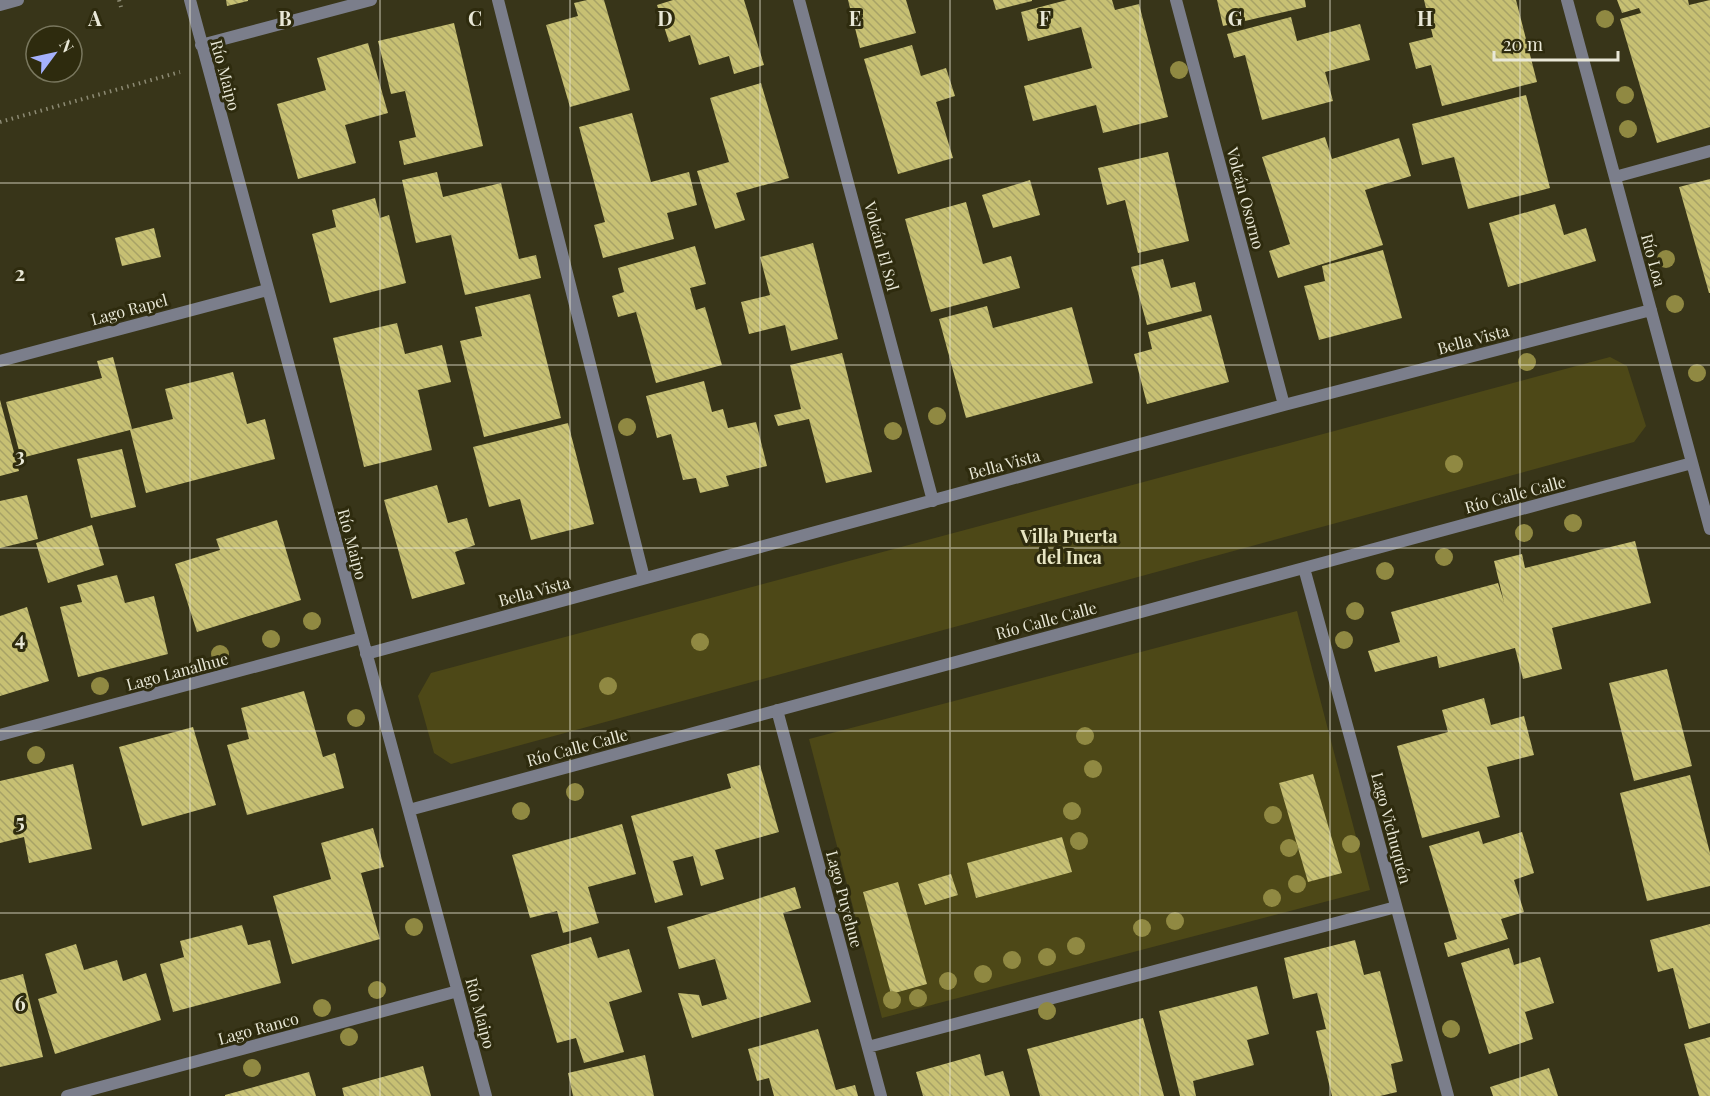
<svg xmlns="http://www.w3.org/2000/svg" width="1710" height="1096" font-family="'Playfair Display',serif">
	<style>
		.green { fill: #4d4817 }
		.building { fill: url(#building-back-hatch) }
		.lines { fill: none; stroke-linecap: round; stroke-linejoin: round }
		.path { stroke: #8c8a73; stroke-width: 4; stroke-dasharray: 1.5 4.5; stroke-linecap: butt }
		.street { stroke: #7b7e8b; stroke-width: 12 }
		.tree { fill: #908942 }
		.grid { fill: none; stroke: #e9e8d7; stroke-width: 1.5; stroke-opacity: 0.55 }
		.labels { text-anchor: middle; dominant-baseline: central; stroke-width: 6; stroke-linejoin: round; paint-order: stroke }
		.street-label { font-size: 16px; fill: #e9e8d7; stroke: #2e2b0e }
		.neighbourhood-label { font-size: 18px; font-weight: bold; fill: #e8e6c3; stroke: #2e2b0e }
		.grid-label { font-size: 20px; text-anchor: middle; font-weight: bold; fill: #e9e8d7; stroke: #2e2b0e; stroke-width: 6; stroke-linejoin: round; paint-order: stroke }
	</style>
	<defs>
		<pattern id="building-back-hatch" width="6" height="6" patternUnits="userSpaceOnUse" patternTransform="scale(1.5)"><rect width="6" height="6" fill="#c7c073"/><path d="M-1 5l2 2M0 0l6 6M5-1l2 2" fill="none" stroke="#a7a266"/></pattern>
	</defs>
	<rect width="100%" height="100%" fill="#383519"/>
	<!-- green -->
	<path class="green" d="M1610,357l17,9 19,60 -12,16 -1183,322 -17,-11 -16,-57 13,-23z
		M1297,611l73,279 -488,128 -73,-279z"/>
	<!-- building -->
	<path class="building" d="M226,0h22v1l-21,5z
		M587,0h17l26,90 -60,17 -24,-82 32,-9 -4,-13z
		M673,0h71l20,65 -30,9 -5,-18 -30,9 -9,-30 -21,7 -12,-37z
		M848,0h58l10,33 -56,15z
		M993,0h39v1l-36,9z
		M1067,0h45l3,10 24,-6 29,113 -65,16 -7,-28 -63,16 -9,-35 68,-18 -11,-41 -53,14 -7,-29z
		M1217,0h88l1,7 -83,19z
		M1424,0h92l21,82 -95,24 -11,-41 -15,4 -7,-26 24,-6z
		M1617,0h71l1,5 21,-5v127l-53,16 -37,-124 21,-6 -2,-5 -17,5z
		M1291,17l6,24 63,-17 10,36 -45,12 8,29 -71,19 -17,-65 -11,3 -7,-24z
		M454,23l29,123 -79,19 -5,-24 17,-4 -11,-46 -14,3 -13,-53z
		M368,43l20,70 -43,12 11,38 -58,16 -21,-75 49,-14 -9,-32z
		M912,45l9,31 25,-8 9,28 -19,6 17,56 -55,16 -34,-115z
		M761,83l28,95 -53,15 9,27 -30,9 -18,-58 32,-9 -19,-64z
		M1526,95l24,93 -82,21 -14,-52 -32,8 -10,-41z
		M632,113l19,69 38,-10 8,33 -30,8 7,26 -71,19 -9,-33 11,-3 -26,-95z
		M1325,137l7,22 67,-21 12,38 -46,14 18,55 -105,33 -9,-27 21,-7 -28,-87z
		M1168,152l21,89 -51,12 -13,-53 -18,5 -9,-37z
		M437,172l6,25 58,-14 18,76 17,-4 5,23 -76,17 -14,-60 -35,8 -14,-63z
		M1710,179v114h-1l-30,-106z
		M1030,180l10,35 -47,13 -11,-33z
		M375,198l5,20 9,-3 17,68 -76,20 -18,-69 24,-7 -4,-17z
		M966,202l17,62 28,-8 9,32 -89,24 -26,-93z
		M1555,204l9,31 22,-7 10,33 -88,26 -19,-64z
		M154,228l7,29 -39,9 -7,-28z
		M813,243l25,96 -47,12 -6,-26 -36,9 -8,-32 29,-7 -10,-38z
		M695,246l11,38 -16,4 6,22 9,-3 17,58 -66,18 -20,-71 -18,5 -6,-21 12,-4 -6,-24z
		M1383,250l19,68 -83,22 -15,-54 21,-5 -3,-15z
		M1163,259l8,29 24,-6 7,29 -55,14 -16,-58z
		M530,294l31,124 -77,19 -24,-96 22,-5 -7,-29z
		M987,306l6,22 79,-21 21,76 -127,35 -27,-99z
		M1211,315l18,67 -82,22 -13,-50 18,-5 -4,-17z
		M397,323l8,31 37,-9 9,37 -33,8 14,60 -68,17 -31,-129z
		M842,353l30,119 -46,11 -17,-64 -31,7 -4,-11 27,-6 -11,-44z
		M113,357l19,72 41,-10 -8,-30 68,-17 14,52 18,-5 10,40 -129,34 -16,-63 -109,28 -15,-56 96,-24 -5,-17z
		M704,381l8,31 11,-3 5,19 28,-6 11,44 -41,10 3,10 -29,7 -4,-15 -13,2 -12,-46 -14,4 -11,-42z
		M0,400l19,71 -19,5z
		M568,423l26,101 -63,16 -11,-41 -31,8 -16,-60z
		M122,449l14,58 -45,11 -14,-59z
		M437,485l11,38 19,-5 8,27 -20,7 10,32 -53,15 -28,-99z
		M27,495l11,44 -38,9v-47z
		M277,520l24,80 -104,32 -22,-68 45,-14 -4,-11z
		M92,525l12,40 -56,18 -12,-40z
		M1635,541l16,62 -99,25 10,41 -39,10 -8,-31 -76,20 -2,-12 -62,16 -7,-21 32,-9 -9,-30 107,-29 6,19 -10,-41 28,-7 3,14z
		M117,575l8,28 29,-7 14,58 -90,23 -18,-70 22,-5 -5,-17z
		M27,607l22,74 -49,15v-80z
		M1667,669l25,97 -58,15 -25,-98z
		M304,691l19,66 12,-4 9,35 -97,27 -20,-70 22,-6 -8,-31z
		M1484,698l7,27 33,-9 10,39 -47,12 13,50 -78,21 -25,-92 51,-14 -6,-22z
		M193,727l23,78 -74,21 -23,-79z
		M73,764l19,85 -63,14 -5,-26 -24,6v-62z
		M760,765l19,67 -64,18 9,29 -23,7 -8,-30 -20,5 10,34 -28,8 -24,-87 100,-28 -4,-14z
		M1313,774l29,99 -34,9 -29,-99z
		M1690,775l20,78v33l-63,15 -27,-108z
		M622,824l14,50 -48,13 11,36 -36,10 -6,-22 -27,7 -18,-63z
		M373,828l11,39 -23,6 19,66 -88,25 -19,-68 58,-17 -10,-36z
		M1479,831l4,13 39,-12 12,41 -20,7 10,32 -23,7 7,20 -60,18 -4,-14 13,-4 -28,-93z
		M1062,837l10,35 -96,26 -9,-35z
		M951,874l7,21 -33,10 -7,-21z
		M898,882l29,102 -36,10 -28,-102z
		M795,887l6,21 -18,5 28,89 -119,36 -14,-45 21,2 3,11 25,-7 -12,-40 -36,10 -12,-42z
		M1710,924v99l-21,6 -16,-61 -15,4 -8,-32z
		M242,925l6,20 22,-5 11,43 -108,29 -13,-48 24,-7 -4,-16z
		M591,937l7,21 31,-9 13,43 -33,10 15,50 -40,11 -8,-25 -19,5 -26,-88z
		M1355,940l9,35 16,-4 23,90 -12,3 6,28 -17,4h-48l-16,-65 10,-2 -9,-36 -24,6 -9,-41z
		M76,944l8,26 33,-10 6,21 23,-8 15,47 -106,34 -17,-55 19,-6 -12,-39z
		M1509,948l5,17 26,-8 14,46 -29,9 8,27 -44,15 -28,-91z
		M23,974l20,83 -43,10v-87z
		M1257,986l12,48 -22,6 7,25 -61,16 3,15h-16l-21,-85z
		M1143,1018l21,78h-124l-13,-47z
		M818,1029l18,61 19,-5 3,11h-84l-5,-18 -12,3 -9,-32z
		M1710,1037v59h-11l-15,-52z
		M980,1054l5,22 18,-5 7,25h-87l-7,-24z
		M645,1055l9,41h-81l-5,-23z
		M423,1066l8,30h-87l-2,-8z
		M1549,1068l9,28h-65l-3,-9z
		M309,1072l7,24h-91v-1z"/>
	<g class="lines">
		<!-- path -->
		<path class="path" d="M119,0l2,7
			M0,122l180,-50"/>
		<!-- street -->
		<path class="street" d="M190,0l296,1096
			M498,0l146,578
			M799,0l134,501
			M1176,0l108,405
			M1567,0l143,529
			M0,5l18,-5
			M201,45l170,-45
			M1615,177l95,-26
			M0,361l267,-71
			M1304,568l144,528
			M366,654l918,-249 367,-95
			M777,710l104,386
			M0,735l362,-97
			M409,810l1283,-347
			M868,1047l528,-140
			M67,1096l391,-105"/>
	</g>
	<!-- trees -->
	<g class="tree">
		<circle cx="1605" cy="19" r="9"/>
		<circle cx="1179" cy="70" r="9"/>
		<circle cx="1625" cy="95" r="9"/>
		<circle cx="1628" cy="129" r="9"/>
		<circle cx="1666" cy="259" r="9"/>
		<circle cx="1675" cy="304" r="9"/>
		<circle cx="1527" cy="362" r="9"/>
		<circle cx="1697" cy="373" r="9"/>
		<circle cx="937" cy="416" r="9"/>
		<circle cx="627" cy="427" r="9"/>
		<circle cx="893" cy="431" r="9"/>
		<circle cx="1454" cy="464" r="9"/>
		<circle cx="1573" cy="523" r="9"/>
		<circle cx="1524" cy="533" r="9"/>
		<circle cx="1444" cy="557" r="9"/>
		<circle cx="1385" cy="571" r="9"/>
		<circle cx="1355" cy="611" r="9"/>
		<circle cx="312" cy="621" r="9"/>
		<circle cx="271" cy="639" r="9"/>
		<circle cx="1344" cy="640" r="9"/>
		<circle cx="700" cy="642" r="9"/>
		<circle cx="220" cy="654" r="9"/>
		<circle cx="100" cy="686" r="9"/>
		<circle cx="608" cy="686" r="9"/>
		<circle cx="356" cy="718" r="9"/>
		<circle cx="1085" cy="736" r="9"/>
		<circle cx="36" cy="755" r="9"/>
		<circle cx="1093" cy="769" r="9"/>
		<circle cx="575" cy="792" r="9"/>
		<circle cx="521" cy="811" r="9"/>
		<circle cx="1072" cy="811" r="9"/>
		<circle cx="1273" cy="815" r="9"/>
		<circle cx="1079" cy="841" r="9"/>
		<circle cx="1351" cy="844" r="9"/>
		<circle cx="1289" cy="848" r="9"/>
		<circle cx="1297" cy="884" r="9"/>
		<circle cx="1272" cy="898" r="9"/>
		<circle cx="1175" cy="921" r="9"/>
		<circle cx="414" cy="927" r="9"/>
		<circle cx="1142" cy="928" r="9"/>
		<circle cx="1076" cy="946" r="9"/>
		<circle cx="1047" cy="957" r="9"/>
		<circle cx="1012" cy="960" r="9"/>
		<circle cx="983" cy="974" r="9"/>
		<circle cx="948" cy="981" r="9"/>
		<circle cx="377" cy="990" r="9"/>
		<circle cx="918" cy="998" r="9"/>
		<circle cx="892" cy="1000" r="9"/>
		<circle cx="322" cy="1008" r="9"/>
		<circle cx="1047" cy="1011" r="9"/>
		<circle cx="1451" cy="1029" r="9"/>
		<circle cx="349" cy="1037" r="9"/>
		<circle cx="252" cy="1068" r="9"/>
	</g>
	<!-- grid -->
	<path class="grid" d="M190,0v1096M380,0v1096M570,0v1096M760,0v1096M950,0v1096M1140,0v1096M1330,0v1096M1520,0v1096M0,183h1710M0,365h1710M0,548h1710M0,731h1710M0,913h1710"/>
	<g class="labels">
		<!-- street labels -->
		<g class="street-label">
			<text transform="translate(226 75) rotate(75)">Río Maipo</text>
			<text transform="translate(1246 198) rotate(75)">Volcán Osorno</text>
			<text transform="translate(882 246) rotate(75)">Volcán El Sol</text>
			<text transform="translate(1654 260) rotate(75)">Río Loa</text>
			<text transform="translate(129 309) rotate(-15)">Lago Rapel</text>
			<text transform="translate(1473 339) rotate(-15)">Bella Vista</text>
			<text transform="translate(1004 464) rotate(-15)">Bella Vista</text>
			<text transform="translate(1515 494) rotate(-15)">Río Calle Calle</text>
			<text transform="translate(353 544) rotate(75)">Río Maipo</text>
			<text transform="translate(534 591) rotate(-15)">Bella Vista</text>
			<text transform="translate(1046 620) rotate(-15)">Río Calle Calle</text>
			<text transform="translate(177 671) rotate(-15)">Lago Lanalhue</text>
			<text transform="translate(577 747) rotate(-15)">Río Calle Calle</text>
			<text transform="translate(1392 828) rotate(75)">Lago Vichuquén</text>
			<text transform="translate(845 899) rotate(75)">Lago Puyehue</text>
			<text transform="translate(481 1013) rotate(75)">Río Maipo</text>
			<text transform="translate(258 1028) rotate(-15)">Lago Ranco</text>
		</g>
		<!-- neighbourhood labels -->
		<g class="neighbourhood-label">
			<text x="1069" y="536">Villa Puerta<tspan x="1069" dy="21">del Inca</tspan></text>
		</g>
	</g>
	<g class="grid-label">
		<text x="95" y="26">A</text>
		<text x="285" y="26">B</text>
		<text x="475" y="26">C</text>
		<text x="665" y="26">D</text>
		<text x="855" y="26">E</text>
		<text x="1045" y="26">F</text>
		<text x="1235" y="26">G</text>
		<text x="1425" y="26">H</text>
		<text x="20" y="281">2</text>
		<text x="20" y="463">3</text>
		<text x="20" y="646">4</text>
		<text x="20" y="829">5</text>
		<text x="20" y="1011">6</text>
	</g>
	<!-- north arrow -->
	<g transform="translate(54 54) rotate(57)"><circle r="28" fill="#2e2b0e" stroke="#79775e" stroke-width="1.5"/>
	<path d="M0-4.5L10 22L0 15L-10 22Z" fill="#a5b1fc"/>
	<text y="-9" font-size="16" font-weight="bold" text-anchor="middle" fill="#e9e8d7">N</text>
	</g>
	<!-- scale -->
	<path d="M1494 51v9h124v-9" fill="none" stroke="#e9e8d7" stroke-width="3"/>
	<text x="1503" y="51" font-size="18" fill="#e9e8d7" stroke="#2e2b0e" stroke-width="4.5" paint-order="stroke">20 m</text>
</svg>
